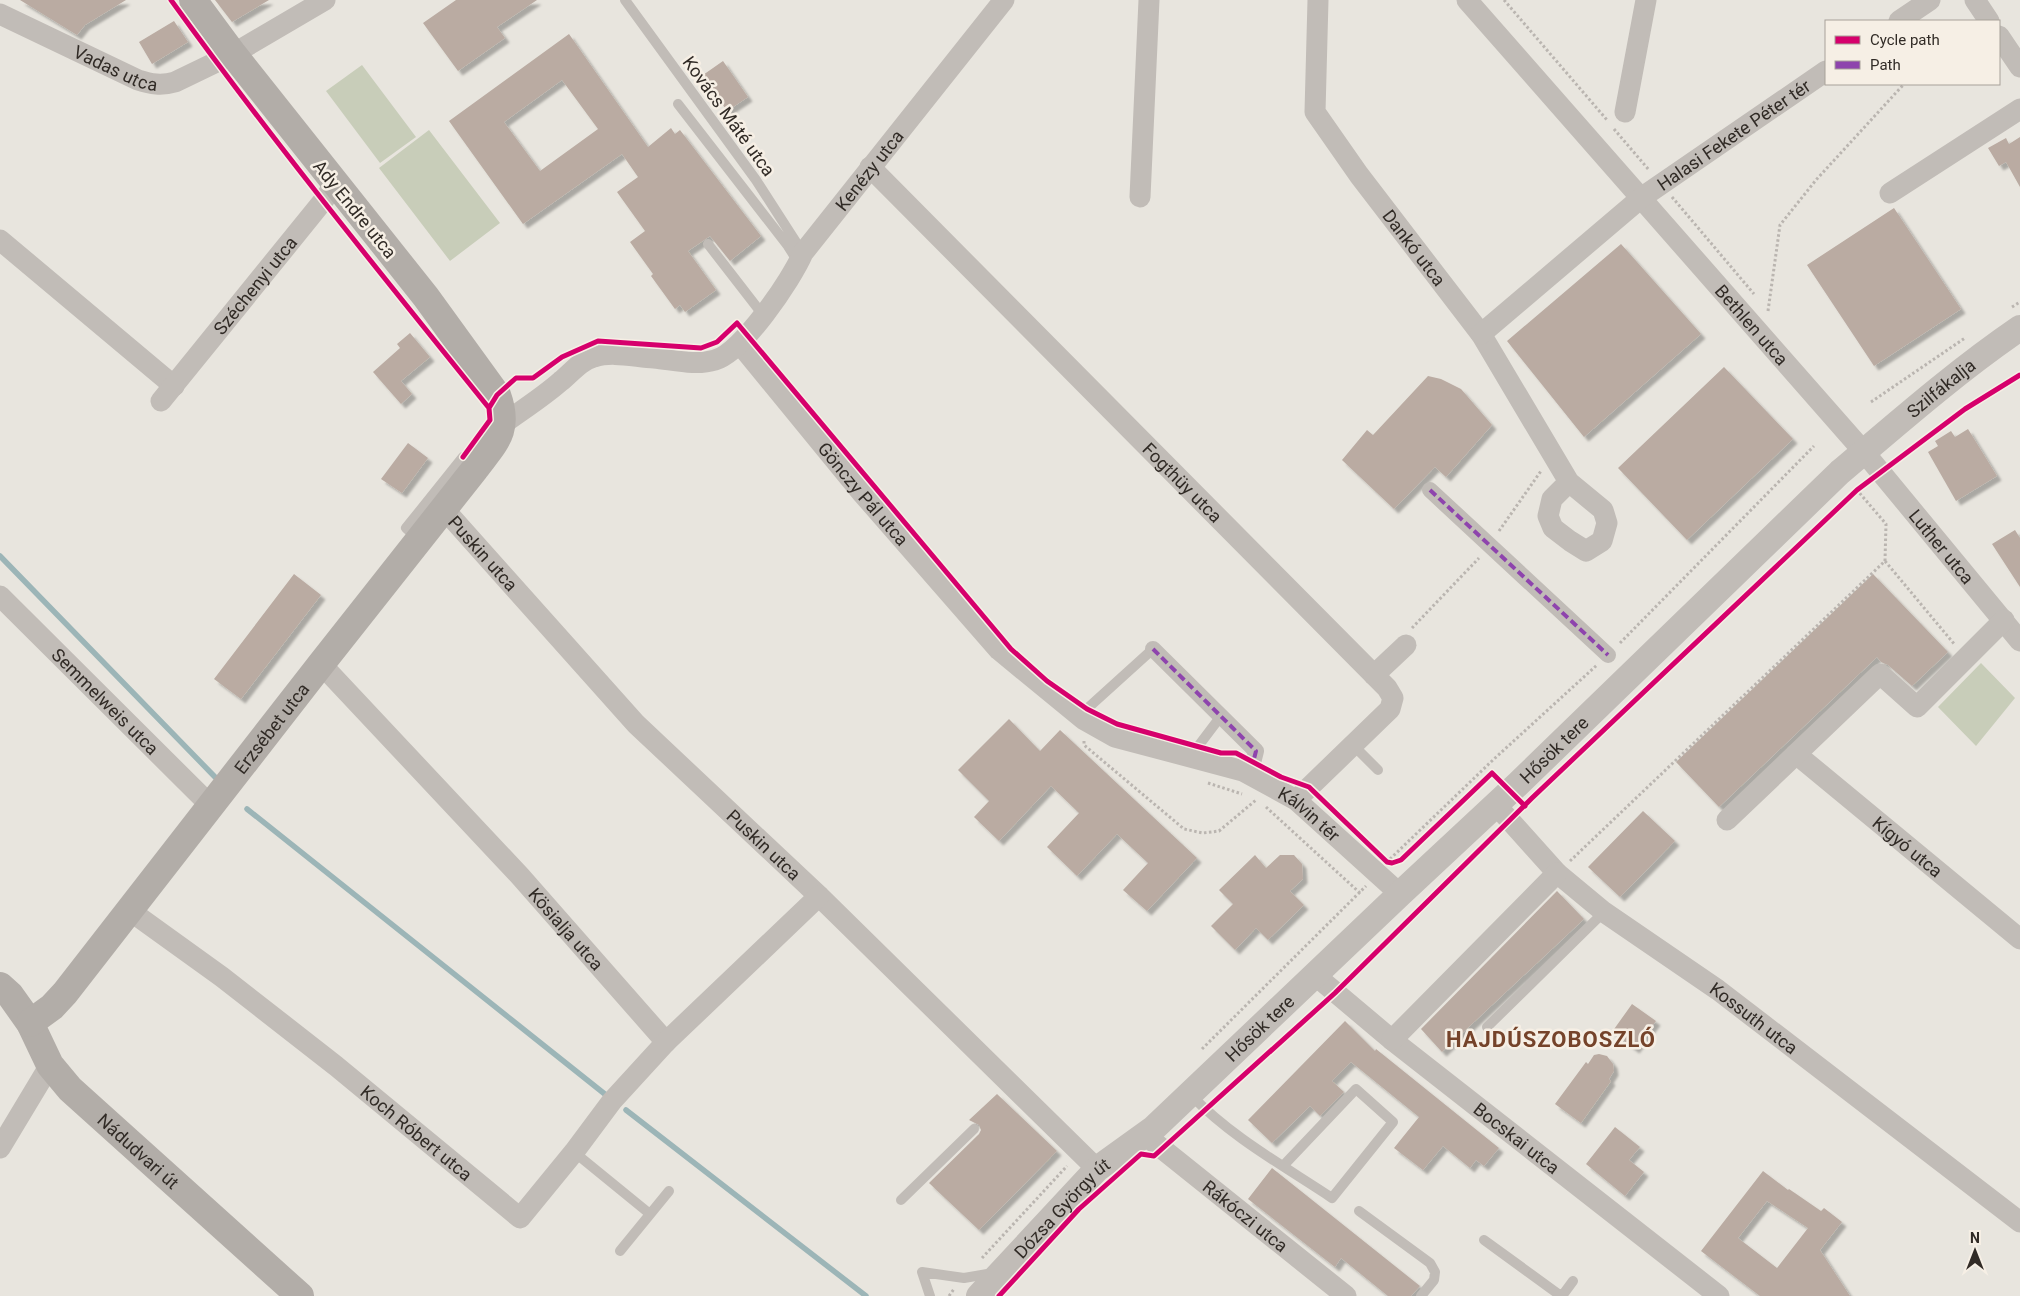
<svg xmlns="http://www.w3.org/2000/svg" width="2020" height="1296" font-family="Roboto,sans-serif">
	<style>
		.green { fill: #c8cdb9 }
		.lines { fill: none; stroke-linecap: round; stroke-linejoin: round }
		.stream { stroke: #9cb5b7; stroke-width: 5.5 }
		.building { fill: #baaba2; fill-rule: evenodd; filter: url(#shadow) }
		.path { stroke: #bab5b0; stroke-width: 3; stroke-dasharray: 2.5 2.5; stroke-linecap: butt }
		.service { stroke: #c1bcb7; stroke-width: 10 }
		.pedestrian { stroke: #c1bcb7; stroke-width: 16 }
		.minor { stroke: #c1bcb7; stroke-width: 21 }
		.tertiary { stroke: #c1bcb7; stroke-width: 26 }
		.secondary { stroke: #b2ada8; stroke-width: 28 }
		.quiet { stroke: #8e44ad; stroke-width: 4; stroke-dasharray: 8 4; stroke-linecap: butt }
		.cycleway-casing { stroke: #f6efe5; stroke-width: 8 }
		.cycleway { stroke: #d6006c; stroke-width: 5 }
		.labels { text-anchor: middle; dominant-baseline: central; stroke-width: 5; stroke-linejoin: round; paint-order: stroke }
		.street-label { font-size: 18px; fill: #312b26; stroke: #f6efe5 }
		.district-label { font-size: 22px; font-weight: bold; letter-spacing: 1px; fill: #75432a; stroke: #f6efe5 }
	</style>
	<defs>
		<filter id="shadow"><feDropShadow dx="4.5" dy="4.5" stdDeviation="1" flood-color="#0004"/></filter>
	</defs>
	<rect width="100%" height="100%" fill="#e8e5de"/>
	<!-- green -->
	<path class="green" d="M362,65l54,72 -36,26 -54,-72z
		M429,130l71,93 -50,38 -71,-93z
		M1981,663l34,35 -39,48 -38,-39z"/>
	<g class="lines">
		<!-- stream -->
		<path class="stream" d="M0,556l215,221
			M247,809l359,286
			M626,1110l240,186"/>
	</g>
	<!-- building -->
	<path class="building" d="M20,0h106l-41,25 -8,10z
		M215,0h54l-37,22z
		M456,0h81l-40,27 8,11 -47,33 -35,-48z
		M174,21l14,21 -36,22 -13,-22z
		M569,34l79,113 23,-19 4,6 5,-4 81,106 -31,25 -20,-25 -22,15 28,39 -31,22 -5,-7 -5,4 -24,-33 2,-2 -23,-32 15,-11 -28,-39 21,-15 -16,-23 -99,70 -74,-103zM562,80l36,49 -58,42 -36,-49z
		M723,61l25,36 -21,14 -24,-36z
		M2020,137v50l-14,-25 -7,4 -11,-18 18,-10 3,6z
		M1894,208l67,101 -87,57 -67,-101z
		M1621,244l80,90 -117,103 -77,-96z
		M410,333l20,24 -29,24 11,13 -11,10 -28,-32 27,-24 -3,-4z
		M1724,367l69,72 -106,101 -69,-72z
		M1428,376l13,3 20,10 31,36 -46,52 -11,-10 -41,42 -52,-49 25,-30 6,5z
		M1968,429l29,47 -41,25 -28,-49 10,-6 -3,-5 16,-10 4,6z
		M408,443l20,15 -26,35 -21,-14z
		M2015,530l5,8v49l-28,-43z
		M294,574l27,21 -80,104 -27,-20z
		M1873,574l75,78 -36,34 -24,-21 -7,-3 -4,-5 -158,150 -43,-45z
		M1009,719l31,32 20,-21 137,128 -50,53 -24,-21 25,-27 -31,-29 -40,42 -30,-29 32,-34 -28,-27 -52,55 -25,-24 15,-16 -31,-31z
		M1643,811l32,30 -55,56 -32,-30z
		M1255,855l11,13 14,-13h14l8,9 1,15 -13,12 14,14 -36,35 -12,-12 -21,22 -24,-24 22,-22 -14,-14z
		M1557,891l27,28 -142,133 -21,-23z
		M1632,1004l24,17 -21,28 -23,-17z
		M1345,1021l30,30 1,-2 123,99 -15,18 -8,-6 -6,8 -27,-22 -20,24 -29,-22 25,-31 -68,-55 -19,19 12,11 -24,24 -10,-10 -38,37 -24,-23z
		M1599,1054l8,2 6,8 1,7 -5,8 2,2 -30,42 -26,-19 31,-42 2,2 6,-9z
		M997,1094l60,57 -78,79 -50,-47 50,-49 2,-4 -2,-5 -10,-5z
		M1615,1127l25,20 -11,13 15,12 -19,24 -39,-32z
		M1272,1168l148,118 -9,10h-23l-47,-38 -6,9 -87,-68z
		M1763,1171l25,19 1,-1 32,22 3,-3 18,14 -22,28 30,46h-90l-59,-45zM1767,1201l41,27 -31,40 -39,-30z"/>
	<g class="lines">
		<!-- path -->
		<path class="path" d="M1504,0l103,120
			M1614,129l35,41
			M1672,197l82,97
			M2012,307l8,-5
			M1768,311l12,-86 36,-45 88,-96
			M1871,402l94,-64
			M1499,531l42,-60
			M1885,561l70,84
			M1412,628l67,-70
			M1620,643l194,-197
			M1084,741v4l100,84 19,4 16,-2 37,-31
			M1208,783l34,11
			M1266,807l94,86
			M1390,859l104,-100 103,-94
			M1570,861l315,-300 1,-37 -29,-34
			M1202,1049l164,-163
			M982,1258l85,-92
			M949,1296l5,-7"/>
		<!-- service -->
		<path class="service" d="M625,0l131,180 47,73
			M678,104l110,142 10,16
			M708,244l55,71
			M418,539l-12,-11 57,-71 12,12
			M1079,716l74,-67
			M1353,745l25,25
			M1190,757l31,-41
			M1487,1027l117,-115
			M1191,1095c40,42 93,71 141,103l61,-76 -37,-33 -73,77
			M574,1152l76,62
			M901,1200l73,-71
			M1359,1211l71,52 5,9 -1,8 -13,16
			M1484,1240l77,56
			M620,1251l49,-60
			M930,1296l-8,-24 42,6 29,-5
			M1562,1296l11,-15"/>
		<!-- pedestrian -->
		<path class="pedestrian" d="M1430,490l178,165
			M1153,649l103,102 -3,12"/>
		<!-- minor -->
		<g class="minor">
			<path id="s1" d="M1318,0l-3,112 44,63 122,159 88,148 -17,17 -4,17 5,12 17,13 16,10 16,-10 5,-18 -4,-13 -34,-28"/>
			<path id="s2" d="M1467,0l397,452 156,189"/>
			<path d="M1975,0l14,21"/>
			<path id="s3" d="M0,14l138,66c13,4 23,6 37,2l58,-28 92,-54"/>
			<path d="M1899,21l31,-21"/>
			<path d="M1999,36l21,31"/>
			<path d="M1625,112l21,-112"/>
			<path id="s4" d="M870,167l517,521 6,10 -3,11 -94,91"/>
			<path d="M1890,193l130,-84"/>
			<path d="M1140,197l9,-197"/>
			<path d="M0,240l174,146"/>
			<path id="s5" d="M1481,334l160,-136 185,-127"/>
			<path id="s6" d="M740,344l122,149 137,157 84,69 32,18 128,34 53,29 104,94"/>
			<path id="s7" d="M161,401l162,-200 12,-17"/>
			<path id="s8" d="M503,424c19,-14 40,-27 58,-43 11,-9 19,-20 33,-24 18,-6 41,0 60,1 20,2 42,8 61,2 27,-7 77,-81 88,-107l201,-253"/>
			<path id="s9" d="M444,509l192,215 183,172 278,273"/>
			<path id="s10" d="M0,596l211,210"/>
			<path id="s11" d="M321,664l199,212 146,166"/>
			<path d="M1374,675l32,-30"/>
			<path id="s12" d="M1796,754l224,185"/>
			<path id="s13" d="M1496,805l61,68 47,39 114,78 302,232"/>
			<path d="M1727,820l153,-146 37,33 87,-87"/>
			<path id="s14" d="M129,910l93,67 114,89 184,152 54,-66 38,-51 54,-59 153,-146"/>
			<path id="s15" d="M1316,976l76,64 327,256"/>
			<path d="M1392,1040l165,-167"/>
			<path id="s16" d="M1145,1135l201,161"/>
			<path d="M0,1148l50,-83"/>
		</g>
		<!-- tertiary -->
		<path class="tertiary" id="s17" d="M979,1296l118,-127 57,-41 246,-234 118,-110 322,-312c59,-50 117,-101 180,-144"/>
		<!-- secondary -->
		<g class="secondary">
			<path id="s18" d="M0,986l10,9 20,28 20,42 20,24 230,207"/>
			<path id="s19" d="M30,1023l22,-16 13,-14 256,-329 154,-195c20,-27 35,-38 22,-74l-71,-98 -193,-243 -40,-54"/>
		</g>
		<!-- quiet -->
		<path class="quiet" d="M1430,490l178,165
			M1153,649l103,102 -3,12"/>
		<defs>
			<path id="cycleway" d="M171,0c101,140 210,274 318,408l1,12 -27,37
				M489,408l8,-13 19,-17h17l29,-21 36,-16 103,7 16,-6 20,-19 274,326 36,32 40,28 30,15 104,29h15l45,24 28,10 78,75 5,1 9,-3 91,-87 33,33
				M999,1296l80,-87 62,-55 13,2 181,-163 197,-195 325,-308 108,-81 55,-34"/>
		</defs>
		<!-- cycleway casing -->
		<use href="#cycleway" class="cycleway-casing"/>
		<!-- cycleway -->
		<use href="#cycleway" class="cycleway"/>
	</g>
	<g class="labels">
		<!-- street labels -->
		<g class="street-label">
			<text stroke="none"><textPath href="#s3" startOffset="128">Vadas utca</textPath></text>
			<text transform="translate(729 116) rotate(54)">Kovács Máté utca</text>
			<text stroke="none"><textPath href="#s5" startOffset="322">Halasi Fekete Péter tér</textPath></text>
			<text stroke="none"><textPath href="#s8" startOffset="482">Kenézy utca</textPath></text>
			<text transform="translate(355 209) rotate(51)">Ady Endre utca</text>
			<text stroke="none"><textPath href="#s1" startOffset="280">Dankó utca</textPath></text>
			<text stroke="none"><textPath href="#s7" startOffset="149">Széchenyi utca</textPath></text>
			<text stroke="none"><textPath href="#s2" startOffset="432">Bethlen utca</textPath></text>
			<text stroke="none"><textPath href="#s17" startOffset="1324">Szilfákalja</textPath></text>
			<text stroke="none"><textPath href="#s4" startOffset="444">Fogthüy utca</textPath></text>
			<text stroke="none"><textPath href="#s6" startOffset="194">Gönczy Pál utca</textPath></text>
			<text stroke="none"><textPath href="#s2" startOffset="724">Luther utca</textPath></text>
			<text stroke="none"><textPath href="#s9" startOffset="59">Puskin utca</textPath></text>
			<text stroke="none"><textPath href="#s10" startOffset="149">Semmelweis utca</textPath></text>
			<text stroke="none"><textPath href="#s19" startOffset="382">Erzsébet utca</textPath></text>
			<text stroke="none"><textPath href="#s17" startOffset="794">Hősök tere</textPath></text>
			<text stroke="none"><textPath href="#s6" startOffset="758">Kálvin tér</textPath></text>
			<text stroke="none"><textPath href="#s9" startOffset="464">Puskin utca</textPath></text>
			<text stroke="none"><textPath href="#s12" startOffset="145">Kígyó utca</textPath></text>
			<text stroke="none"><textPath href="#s11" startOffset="361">Kösialja utca</textPath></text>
			<text stroke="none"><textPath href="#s13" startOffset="336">Kossuth utca</textPath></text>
			<text stroke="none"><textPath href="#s17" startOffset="389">Hősök tere</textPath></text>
			<text stroke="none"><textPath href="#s14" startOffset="364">Koch Róbert utca</textPath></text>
			<text stroke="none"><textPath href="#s15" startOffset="258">Bocskai utca</textPath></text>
			<text stroke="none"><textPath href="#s18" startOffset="218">Nádudvari út</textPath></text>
			<text stroke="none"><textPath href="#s17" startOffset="121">Dózsa György út</textPath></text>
			<text stroke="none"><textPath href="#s16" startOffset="129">Rákóczi utca</textPath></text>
		</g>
		<!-- district labels -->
		<g class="district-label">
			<text x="1551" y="1039">HAJDÚSZOBOSZLÓ</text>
		</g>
	</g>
	<!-- legend -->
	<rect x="1825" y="20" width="175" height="65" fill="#f6efe5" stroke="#a7a199"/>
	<rect x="1835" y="36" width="25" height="8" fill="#d6006c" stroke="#a7a199"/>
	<text x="1870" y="45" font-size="15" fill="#312b26">Cycle path</text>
	<rect x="1835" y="61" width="25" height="8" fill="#8e44ad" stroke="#a7a199"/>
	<text x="1870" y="70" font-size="15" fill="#312b26">Path</text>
	<!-- north arrow -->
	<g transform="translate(1975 1251)" stroke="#f6efe5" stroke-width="4" paint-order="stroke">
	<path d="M0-4L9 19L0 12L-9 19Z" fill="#312b26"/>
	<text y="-8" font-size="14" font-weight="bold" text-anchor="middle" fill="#312b26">N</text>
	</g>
</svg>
